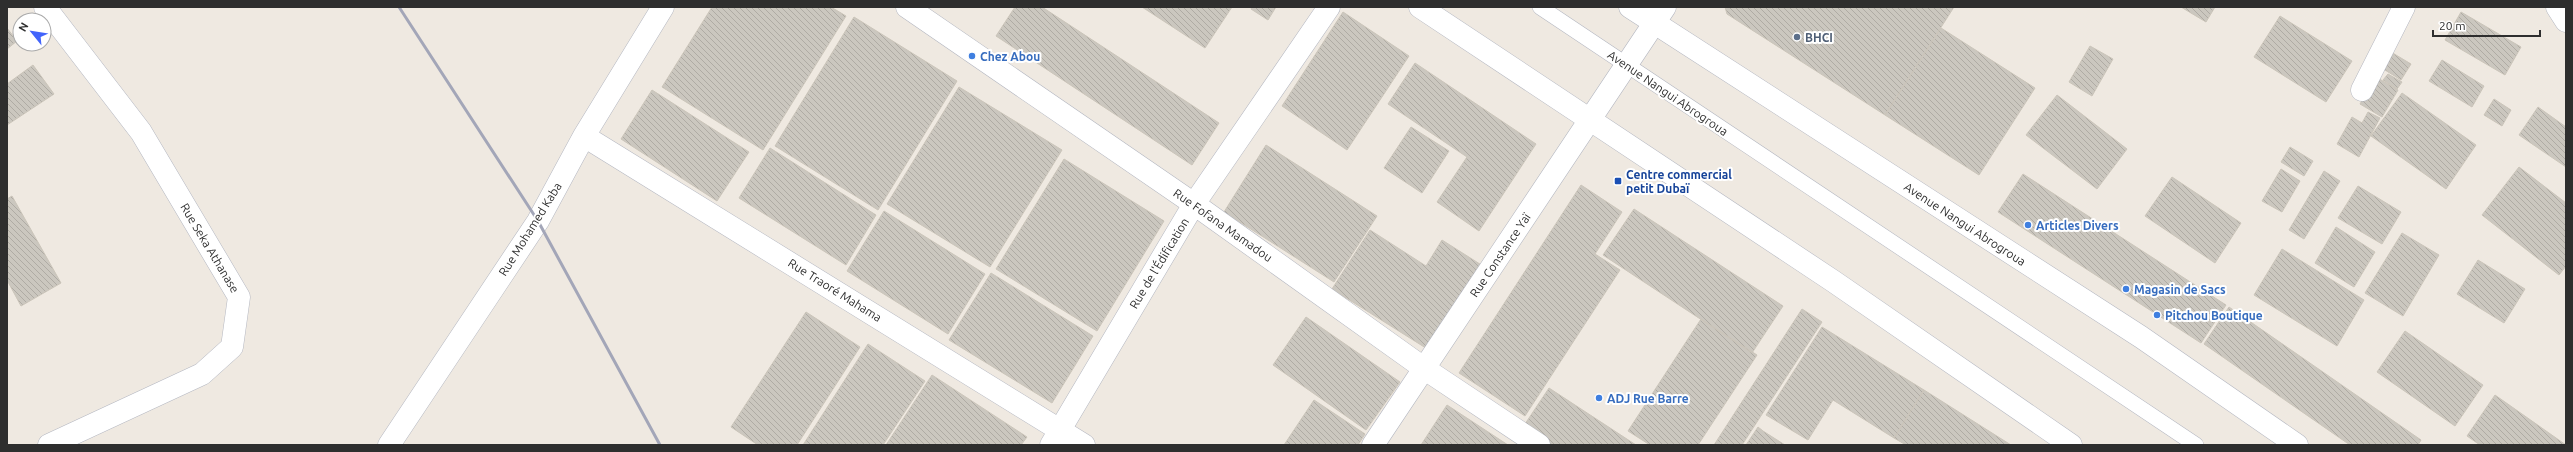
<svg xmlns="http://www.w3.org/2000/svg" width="2573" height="452" font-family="Ubuntu,sans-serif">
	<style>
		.building { fill: url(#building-back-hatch); stroke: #cbc5ba }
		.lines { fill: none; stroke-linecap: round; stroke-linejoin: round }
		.lane-casing { stroke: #b4b7c1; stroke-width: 16 }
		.street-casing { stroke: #b4b7c1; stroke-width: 23 }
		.secondary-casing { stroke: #b4b7c1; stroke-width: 23 }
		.lane { stroke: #fff; stroke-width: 15 }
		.street { stroke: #fff; stroke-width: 22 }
		.secondary { stroke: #fff; stroke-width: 22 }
		.rail { stroke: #a3a6b8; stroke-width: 3 }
		.service-dot { fill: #5c6f8a; stroke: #fff; stroke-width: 1.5 }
		.shop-dot { fill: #3f7fe0; stroke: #fff; stroke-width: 1.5 }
		.transit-dot { fill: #1a4fb4; stroke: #fff; stroke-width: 1.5 }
		.labels { text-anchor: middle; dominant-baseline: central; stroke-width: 4; stroke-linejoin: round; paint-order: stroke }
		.service-label { font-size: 12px; font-weight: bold; fill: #4e5e75; stroke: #fff; text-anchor: start }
		.shop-label { font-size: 12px; font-weight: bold; fill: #366cbe; stroke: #fff; text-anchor: start }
		.street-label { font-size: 12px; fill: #2e2e2e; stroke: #fff }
		.transit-label { font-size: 12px; font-weight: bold; fill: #164399; stroke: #fff; text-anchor: start }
	</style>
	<defs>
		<pattern id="building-back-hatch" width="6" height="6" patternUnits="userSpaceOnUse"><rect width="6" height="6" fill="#cbc7bf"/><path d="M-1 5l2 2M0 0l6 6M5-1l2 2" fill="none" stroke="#afaba4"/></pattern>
	</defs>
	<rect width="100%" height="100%" fill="#efe9e1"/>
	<!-- building -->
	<path class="building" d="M712,7h119l15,9 -83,134 -101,-63z
		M1015,7h27l177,116 -27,42 -196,-129z
		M1142,7h90l-27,41z
		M1252,7h24l-8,13 -17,-11z
		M1725,7h229l-69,108 -158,-101z
		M2181,7h34l-9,15z
		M1343,12l66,44 -62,94 -65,-44z
		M2461,12l60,35 -16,28 -60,-35z
		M2280,16l72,45 -26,41 -72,-45z
		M854,17l103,64 -79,129 -103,-64z
		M7,28l10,13 -10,8z
		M1941,28l94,60 -56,87 -94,-60z
		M2090,46l23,13 -21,37 -23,-14z
		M2386,49l25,15 -10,16 -24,-15z
		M2442,60l42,26 -12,21 -43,-26z
		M1415,63l121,81 -57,87 -42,-29 30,-45 -79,-53z
		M33,65l21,29 -47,31v-41z
		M2388,74l14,8 -5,7 -14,-9z
		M2376,77l22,13 -16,27 -22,-13z
		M959,87l103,63 -72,117 -103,-63z
		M652,90l97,62 -32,49 -96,-62z
		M2402,93l74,52 -30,44 -75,-53z
		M2057,95l70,54 -30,40 -71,-54z
		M2494,99l17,11 -9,16 -18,-11z
		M2538,107l28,20v40l-47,-32z
		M2368,112l12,6 -21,39 -22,-13 15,-27 10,6z
		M1411,127l38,24 -27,42 -38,-25z
		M1266,145l111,71 -43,66 -110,-70z
		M2290,147l23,14 -9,15 -23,-14z
		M770,148l106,67 -30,50 -107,-67z
		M1064,159l100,62 -67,110 -101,-62z
		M2519,167l47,36v63l-7,9 -77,-60z
		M2281,169l19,12 -18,31 -20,-11z
		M2324,171l16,10 -36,58 -15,-9z
		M2023,174l203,131 -25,38 -203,-131z
		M2172,177l69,46 -26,40 -70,-47z
		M1581,185l41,27 -27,42 25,16 -95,146 -66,-43z
		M2358,186l43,26 -19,32 -44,-26z
		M12,196l49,87 -40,23 -14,-26v-81z
		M1634,209l149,97 -31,47 -149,-98z
		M884,211l101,63 -37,60 -101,-63z
		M2336,227l39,25 -21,35 -39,-24z
		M1370,230l56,36 16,-26 41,26 -54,84 -97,-61z
		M2402,233l37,22 -36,61 -38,-23z
		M2282,249l82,51 -27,46 -83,-51z
		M2478,260l47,29 -21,34 -47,-29z
		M991,273l102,63 -41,67 -103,-63z
		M2229,307l192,133 -3,5h-68l-146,-101z
		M1802,309l20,13 -80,123h-28z
		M806,312l54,35 -63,98h-39l-27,-18z
		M1306,317l94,65 -34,48 -93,-65z
		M1701,319l56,36 -59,90h-48l-22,-14z
		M1822,327l102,63 -30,48 -61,-38 -25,40 -42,-25z
		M2405,331l78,54 -28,41 -78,-54z
		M868,344l57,37 -42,64h-80z
		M932,375l95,62 -6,8h-135z
		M1549,388l87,57h-85l-28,-18z
		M1924,390l87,55h-105l-12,-7z
		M2495,395l71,50h-86l-13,-9z
		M1314,400l51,34 -7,11h-74z
		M1447,405l61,40h-87z
		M1758,427l5,4 22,14h-39z"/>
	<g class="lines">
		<defs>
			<path id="lane" d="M1540,7l656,438"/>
			<path id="street" d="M45,7l96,125 98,165 -7,50 -30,27 -153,71
				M907,7l287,197 231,165 114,76
				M2557,7l9,14
				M2362,90l42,-83
				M584,136l500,309
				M389,445l149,-224 46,-85 79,-129
				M1051,445l143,-241 135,-197
				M1373,445l292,-438"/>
			<path id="secondary" d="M1420,7l413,274 238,164
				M1630,7l511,330 156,108"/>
		</defs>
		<!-- lane casing -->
		<use href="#lane" class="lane-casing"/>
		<!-- street casing -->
		<use href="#street" class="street-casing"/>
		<!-- secondary casing -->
		<use href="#secondary" class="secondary-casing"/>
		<!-- lane -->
		<use href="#lane" class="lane"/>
		<!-- street -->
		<use href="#street" class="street"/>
		<!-- secondary -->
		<use href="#secondary" class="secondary"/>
		<!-- rail -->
		<path class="rail" d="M399,7l139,214 122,224"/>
	</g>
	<!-- markers -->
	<circle class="service-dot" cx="1797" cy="37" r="4"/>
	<g class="shop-dot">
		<circle cx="972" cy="56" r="4"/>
		<circle cx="2028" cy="225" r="4"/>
		<circle cx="2126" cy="289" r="4"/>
		<circle cx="2157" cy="315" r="4"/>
		<circle cx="1599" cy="398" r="4"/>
	</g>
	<rect class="transit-dot" x="1614" y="177" width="8" height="8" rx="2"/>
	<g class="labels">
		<!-- service labels -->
		<g class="service-label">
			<text x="1805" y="37">BHCI</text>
		</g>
		<!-- shop labels -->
		<g class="shop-label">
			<text x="980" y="56">Chez Abou</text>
			<text x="2036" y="225">Articles Divers</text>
			<text x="2134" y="289">Magasin de Sacs</text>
			<text x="2165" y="315">Pitchou Boutique</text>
			<text x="1607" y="398">ADJ Rue Barre</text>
		</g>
		<!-- street labels -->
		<g class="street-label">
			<text transform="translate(1668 93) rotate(34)">Avenue Nangui Abrogroua</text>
			<text transform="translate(1965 224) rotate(33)">Avenue Nangui Abrogroua</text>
			<text transform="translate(1223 225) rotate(35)">Rue Fofana Mamadou</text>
			<text transform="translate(530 229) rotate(-58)">Rue Mohamed Kaba</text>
			<text transform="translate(210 248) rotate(59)">Rue Seka Athanase</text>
			<text transform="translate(1500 255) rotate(-56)">Rue Constance Yaï</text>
			<text transform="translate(1159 263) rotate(-59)">Rue de l'Édification</text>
			<text transform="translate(835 290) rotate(32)">Rue Traoré Mahama</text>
		</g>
		<!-- transit labels -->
		<g class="transit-label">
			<text x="1626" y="174">Centre commercial<tspan x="1626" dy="14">petit Dubaï</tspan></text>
		</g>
	</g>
	<!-- border -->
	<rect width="2573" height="452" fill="none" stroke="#2e2e2e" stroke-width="16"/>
	<!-- north arrow -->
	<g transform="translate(32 32) rotate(300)"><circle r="19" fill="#ffffff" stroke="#ababab"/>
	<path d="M0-3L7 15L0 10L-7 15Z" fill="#4264fb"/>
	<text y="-6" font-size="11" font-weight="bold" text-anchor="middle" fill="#2e2e2e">N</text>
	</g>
	<!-- scale -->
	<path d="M2433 30v6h107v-6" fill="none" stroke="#2e2e2e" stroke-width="2"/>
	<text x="2439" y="30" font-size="12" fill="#2e2e2e" stroke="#ffffff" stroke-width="3" paint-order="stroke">20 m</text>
</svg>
